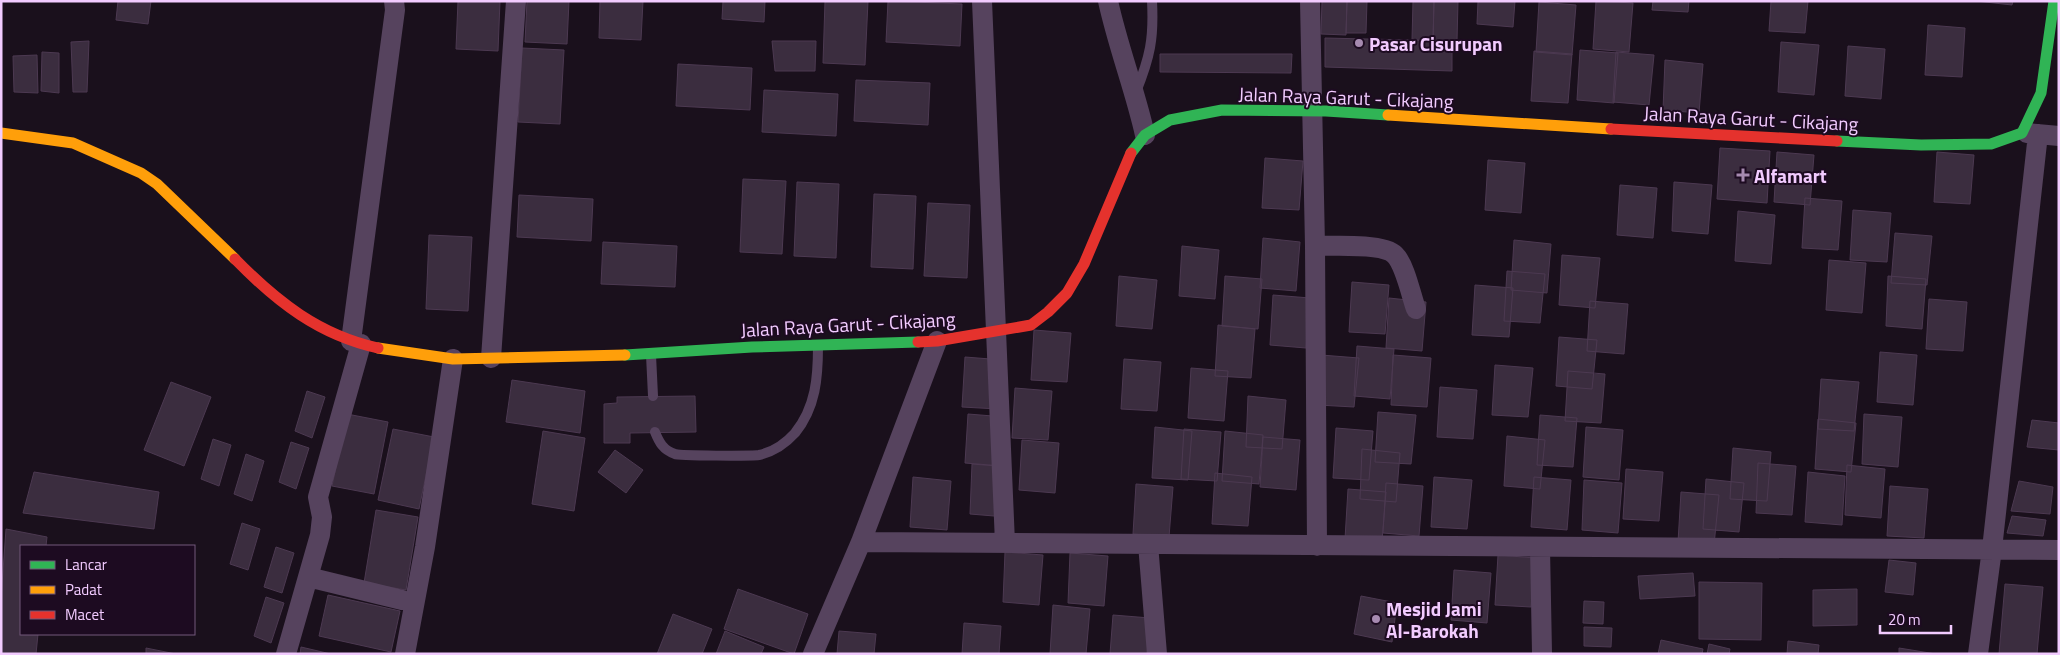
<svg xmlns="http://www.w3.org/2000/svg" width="2060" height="655" font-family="'Titillium Web',sans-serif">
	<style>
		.building { fill: #3b2d3f; stroke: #4c3951 }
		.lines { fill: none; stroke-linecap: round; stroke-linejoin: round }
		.lane { stroke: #56435e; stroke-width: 10 }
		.street { stroke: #56435e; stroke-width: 20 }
		.fast { stroke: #30b455; stroke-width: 11 }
		.slow { stroke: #ff9f0a; stroke-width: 11 }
		.jam { stroke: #e5322d; stroke-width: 11 }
		.poi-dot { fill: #a68ab0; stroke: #1d0b21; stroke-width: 2 }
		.labels { text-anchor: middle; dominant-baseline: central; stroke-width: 4; stroke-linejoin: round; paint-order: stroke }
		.poi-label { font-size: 19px; font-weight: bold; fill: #f2cbff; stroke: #1d0b21; text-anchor: start }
		.street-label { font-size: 19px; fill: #f2cbff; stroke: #1d0b21 }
	</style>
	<rect width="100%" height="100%" fill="#1a101c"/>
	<!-- building -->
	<path class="building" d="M118,1h33l-3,23 -32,-4z
		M458,1h42l-2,50 -42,-2z
		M527,1h42l-2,43 -42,-2z
		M600,1h43l-2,39 -42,-2z
		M723,1h42l-1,21 -42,-3z
		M825,1h43l-3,64 -42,-2z
		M888,1l74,3 -2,42 -74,-4z
		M1322,1h25l-1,34 -25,-1z
		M1347,1h20l-1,32h-20z
		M1413,1h21l-1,40 -21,-1z
		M1434,1h24l-1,40h-24z
		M1478,1h37l-2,26 -36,-3z
		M1596,1l37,2 -4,49 -36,-3z
		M1653,1h36l-1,11 -36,-2z
		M1771,1h37l-3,32 -36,-2z
		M1976,1h37l-1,4z
		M1539,2l37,3 -4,50 -36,-3z
		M1928,25l37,3 -3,49 -37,-2z
		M1325,38l127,3v30l-127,-4z
		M89,41l-2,51h-14l-2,-50z
		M772,41h44l-1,30h-40z
		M1781,42l38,3 -5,50 -36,-3z
		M1848,46l37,3 -4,50 -36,-3z
		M522,48l42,2 -4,74 -42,-2z
		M1580,50l38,3 -4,50 -37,-3z
		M1534,51l38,3 -4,49 -37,-2z
		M42,52l17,1v40l-18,-2z
		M1616,52l38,3 -5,50 -36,-3z
		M1160,54h132l-1,19 -131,-1z
		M37,55l1,38 -24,-1 -1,-36z
		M1665,60l38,4 -4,49 -36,-3z
		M678,64l74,4 -2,42 -74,-4z
		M856,80l74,3 -2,42 -74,-4z
		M764,90l74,4 -2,42 -74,-4z
		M1720,148l50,3 -3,52 -50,-4z
		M1777,152l37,3 -4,50 -36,-3z
		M1937,152l37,3 -4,49 -36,-2z
		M1265,158l38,3 -4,49 -37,-2z
		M1488,160l37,3 -4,50 -36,-3z
		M743,179l43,2 -4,73 -42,-2z
		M797,182l42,2 -3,74 -42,-2z
		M1674,182l38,3 -4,49 -36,-3z
		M1620,185l37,3 -4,50 -36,-3z
		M874,194l42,2 -3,73 -42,-2z
		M519,195l74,4 -2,42 -74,-4z
		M1805,198l37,3 -4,49 -36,-2z
		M928,203l42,2 -3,73 -43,-2z
		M1853,210l38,3 -4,49 -37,-2z
		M1738,211l37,4 -4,49 -36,-3z
		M1895,233l37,3 -5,49 -36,-2z
		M429,235l43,2 -4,74 -42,-2z
		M1263,238l37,4 -4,49 -36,-3z
		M1514,240l37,4 -4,49 -36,-3z
		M603,242l74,4 -2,41 -74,-3z
		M1182,246l37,4 -4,49 -36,-3z
		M1562,255l38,3 -5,50 -36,-3z
		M1829,260l37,3 -4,50 -36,-3z
		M1507,271l38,3 -5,49 -36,-2z
		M1119,276l38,4 -5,49 -36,-3z
		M1225,276l37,3 -4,50 -36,-3z
		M1888,276l38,3 -4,50 -36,-3z
		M1352,282l37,3 -4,49 -36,-2z
		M1475,285l38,3 -4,49 -37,-2z
		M1273,295l37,3 -4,50 -36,-3z
		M1389,298l37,4 -4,49 -36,-3z
		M1929,299l38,3 -4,49 -37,-2z
		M1590,301l38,3 -4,50 -37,-3z
		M1218,325l37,4 -4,49 -36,-2z
		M1034,330l37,3 -4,49 -36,-2z
		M1559,337l38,3 -5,49 -36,-3z
		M1357,346l37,3 -4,50 -36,-3z
		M1880,352l37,3 -4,50 -36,-3z
		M1321,355l38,3 -5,49 -36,-2z
		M1393,355l38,3 -4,49 -36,-2z
		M965,357l38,3 -5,49 -36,-2z
		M1124,359l37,3 -4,49 -36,-2z
		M1495,365l38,3 -5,49 -36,-2z
		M1191,368l37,3 -4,50 -36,-3z
		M1568,371l37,3 -4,49 -36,-2z
		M1821,379l38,3 -5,49 -36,-2z
		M512,380l73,11 -5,42 -74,-11z
		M171,382l40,15 -27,69 -40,-16z
		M1440,387l37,3 -4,49 -36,-2z
		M1015,388l37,3 -4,49 -36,-2z
		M307,391l18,6 -13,41 -17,-7z
		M695,396l1,36 -66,1v10h-26v-39l13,-1v-6z
		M1248,396l38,4 -4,49 -36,-2z
		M1378,412l38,3 -5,49 -36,-2z
		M347,414l41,8 -14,72 -42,-8z
		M968,414l37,3 -3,49 -37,-3z
		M1864,414l38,3 -4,50 -36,-3z
		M1540,415l37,3 -4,49 -36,-2z
		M1818,419l38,4 -5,49 -36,-3z
		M2032,420l27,3v27l-32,-3z
		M1155,427l37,4 -4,49 -36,-2z
		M1586,427l37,3 -4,50 -36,-3z
		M1336,428l37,3 -4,49 -36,-2z
		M393,429l41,8 -15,72 -41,-9z
		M1184,429l37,3 -4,49 -36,-2z
		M543,431l42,7 -11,73 -42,-7z
		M1225,431l38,4 -4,49 -37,-3z
		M1507,436l38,4 -5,49 -36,-3z
		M1263,437l37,3 -4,50 -36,-3z
		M213,439l18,6 -12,41 -18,-7z
		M1022,440l37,3 -4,50 -36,-3z
		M291,442l18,6 -13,41 -17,-7z
		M1733,448l38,4 -4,49 -37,-2z
		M1362,449l38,4 -4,49 -36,-3z
		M615,450l28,20 -17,23 -28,-21z
		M246,454l18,7 -12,40 -18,-7z
		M1758,463l38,3 -4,49 -36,-2z
		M972,464l38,3 -4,50 -36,-3z
		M1847,465l38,4 -4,49 -36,-3z
		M1626,469l37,3 -4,49 -36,-2z
		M34,472l125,20 -5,37 -131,-16z
		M1808,472l37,4 -3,49 -37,-3z
		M1215,473l37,4 -4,49 -36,-2z
		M913,477l38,4 -4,49 -37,-3z
		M1434,477l38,3 -5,49 -36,-2z
		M1534,477l37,3 -4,50 -36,-3z
		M1706,479l38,4 -5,49 -36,-3z
		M1584,480l38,3 -4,50 -36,-3z
		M2019,481l34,6 -3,27 -39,-3z
		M1386,483l37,3 -4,50 -36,-3z
		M1136,484l37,3 -4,50 -36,-3z
		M1890,486l38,3 -4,49 -37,-2z
		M1348,489l38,3 -4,49 -37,-2z
		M1681,492l38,3 -5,50 -36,-3z
		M376,510l42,7 -12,73 -42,-7z
		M2012,516l34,4 -3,16 -36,-3z
		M242,523l18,6 -12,41 -18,-6z
		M6,529l41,8 -1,9h-25v88h17l-2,20h-35v-55z
		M276,547l18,6 -12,40 -18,-6z
		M1005,552l38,3 -4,50 -36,-3z
		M1070,553l38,3 -4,50 -36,-3z
		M1498,555l37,3 -4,49 -36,-2z
		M1889,560l27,3 -3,32 -28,-3z
		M1454,570l37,3 -4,50 -36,-3z
		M1693,573l2,23 -55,3 -2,-23z
		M1699,582l63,1 -1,57 -62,-1z
		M2005,584l38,3 -6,67h-38z
		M738,589l70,25 -14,40 -70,-25z
		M1857,589v36l-44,1v-36z
		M328,595l72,16 -9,41 -72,-16z
		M1361,596l36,7 -5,39 -38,-8z
		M266,597l18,6 -13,40 -17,-7z
		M1584,601l20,1 -1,22 -20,-1z
		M1053,605l37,4 -4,45h-36z
		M673,614l39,15 -10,25h-45z
		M1113,615l37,3 -3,36h-37z
		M964,623l37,3 -2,28h-37z
		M1584,627l28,1 -1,19 -27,-1z
		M725,631l39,16 -3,7h-45z
		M839,631l37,3 -2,20h-37z
		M1661,640l42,9 -1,5h-44z
		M1788,641l31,4 -1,9h-31z
		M1709,644l21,5 -1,5h-22z
		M301,647l30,7h-31z
		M146,648l30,6h-30z
		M1899,648l37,6h-37z"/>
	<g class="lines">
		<!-- lane -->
		<path class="lane" d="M1136,92c14,-35 18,-53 16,-91
			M651,355l2,41
			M655,432c4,10 8,18 20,22 5,2 77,2 84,1 14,-3 27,-12 36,-22 21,-26 23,-56 23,-87"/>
		<!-- street -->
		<path class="street" d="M982,1l23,542
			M1108,1c10,46 27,89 37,134
			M1310,1l5,245 2,300
			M2027,133l32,3
			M1315,246c18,0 69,-3 80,9 10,10 16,40 21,54
			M351,341l44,-331 -1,-9
			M491,358l25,-357
			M861,542l1198,8
			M1148,544l9,110
			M1540,548l2,105
			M308,577l94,23
			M286,654l34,-119 2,-18 -4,-20 43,-153
			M405,654l20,-107 28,-188
			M813,654l48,-112 76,-201
			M1978,654l14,-105 46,-415"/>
		<!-- fast -->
		<path class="fast" d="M1837,141l84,4 70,-1 31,-11 19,-40 13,-92
			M1131,153l14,-18 25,-15 52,-10 104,1 62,4
			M625,355l127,-8 166,-5"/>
		<!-- slow -->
		<path class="slow" d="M1388,115l223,14
			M1,133l72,10 68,30 16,11 78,75
			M378,348l75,11 172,-4"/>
		<!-- jam -->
		<path class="jam" d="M1611,129l226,12
			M235,259c42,43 84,76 143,89
			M918,342l19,-1 94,-16 17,-13 19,-19 17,-29 47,-111"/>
	</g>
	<!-- markers -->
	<g class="poi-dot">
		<circle cx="1359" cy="43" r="5"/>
		<path d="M1740.5 167.5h5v5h5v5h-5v5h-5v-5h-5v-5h5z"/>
		<circle cx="1376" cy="619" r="5"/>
	</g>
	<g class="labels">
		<!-- poi labels -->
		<g class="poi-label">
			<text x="1369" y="43">Pasar Cisurupan</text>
			<text x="1754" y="175">Alfamart</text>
			<text x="1386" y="608">Mesjid Jami<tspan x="1386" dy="22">Al-Barokah</tspan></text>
		</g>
		<!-- street labels -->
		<g class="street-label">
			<text transform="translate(1346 97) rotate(2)">Jalan Raya Garut - Cikajang</text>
			<text transform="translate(1751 118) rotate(3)">Jalan Raya Garut - Cikajang</text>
			<text transform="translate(848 324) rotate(-3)">Jalan Raya Garut - Cikajang</text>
		</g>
	</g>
	<!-- border -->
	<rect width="2060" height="655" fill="none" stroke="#f2cbff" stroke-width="5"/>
	<!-- legend -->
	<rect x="20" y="545" width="175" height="90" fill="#1d0b21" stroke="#72587a"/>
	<rect x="30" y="561" width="25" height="8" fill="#30b455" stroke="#72587a"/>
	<text x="65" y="570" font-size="15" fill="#f2cbff">Lancar</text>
	<rect x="30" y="586" width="25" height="8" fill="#ff9f0a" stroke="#72587a"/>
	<text x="65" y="595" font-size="15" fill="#f2cbff">Padat</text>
	<rect x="30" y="611" width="25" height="8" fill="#e5322d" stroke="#72587a"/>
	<text x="65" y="620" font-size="15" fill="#f2cbff">Macet</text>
	<!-- scale -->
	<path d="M1880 625v8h71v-8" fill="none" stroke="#f2cbff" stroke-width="2.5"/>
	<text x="1888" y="625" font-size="15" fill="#f2cbff" stroke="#1d0b21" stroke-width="4" paint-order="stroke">20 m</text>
</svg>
